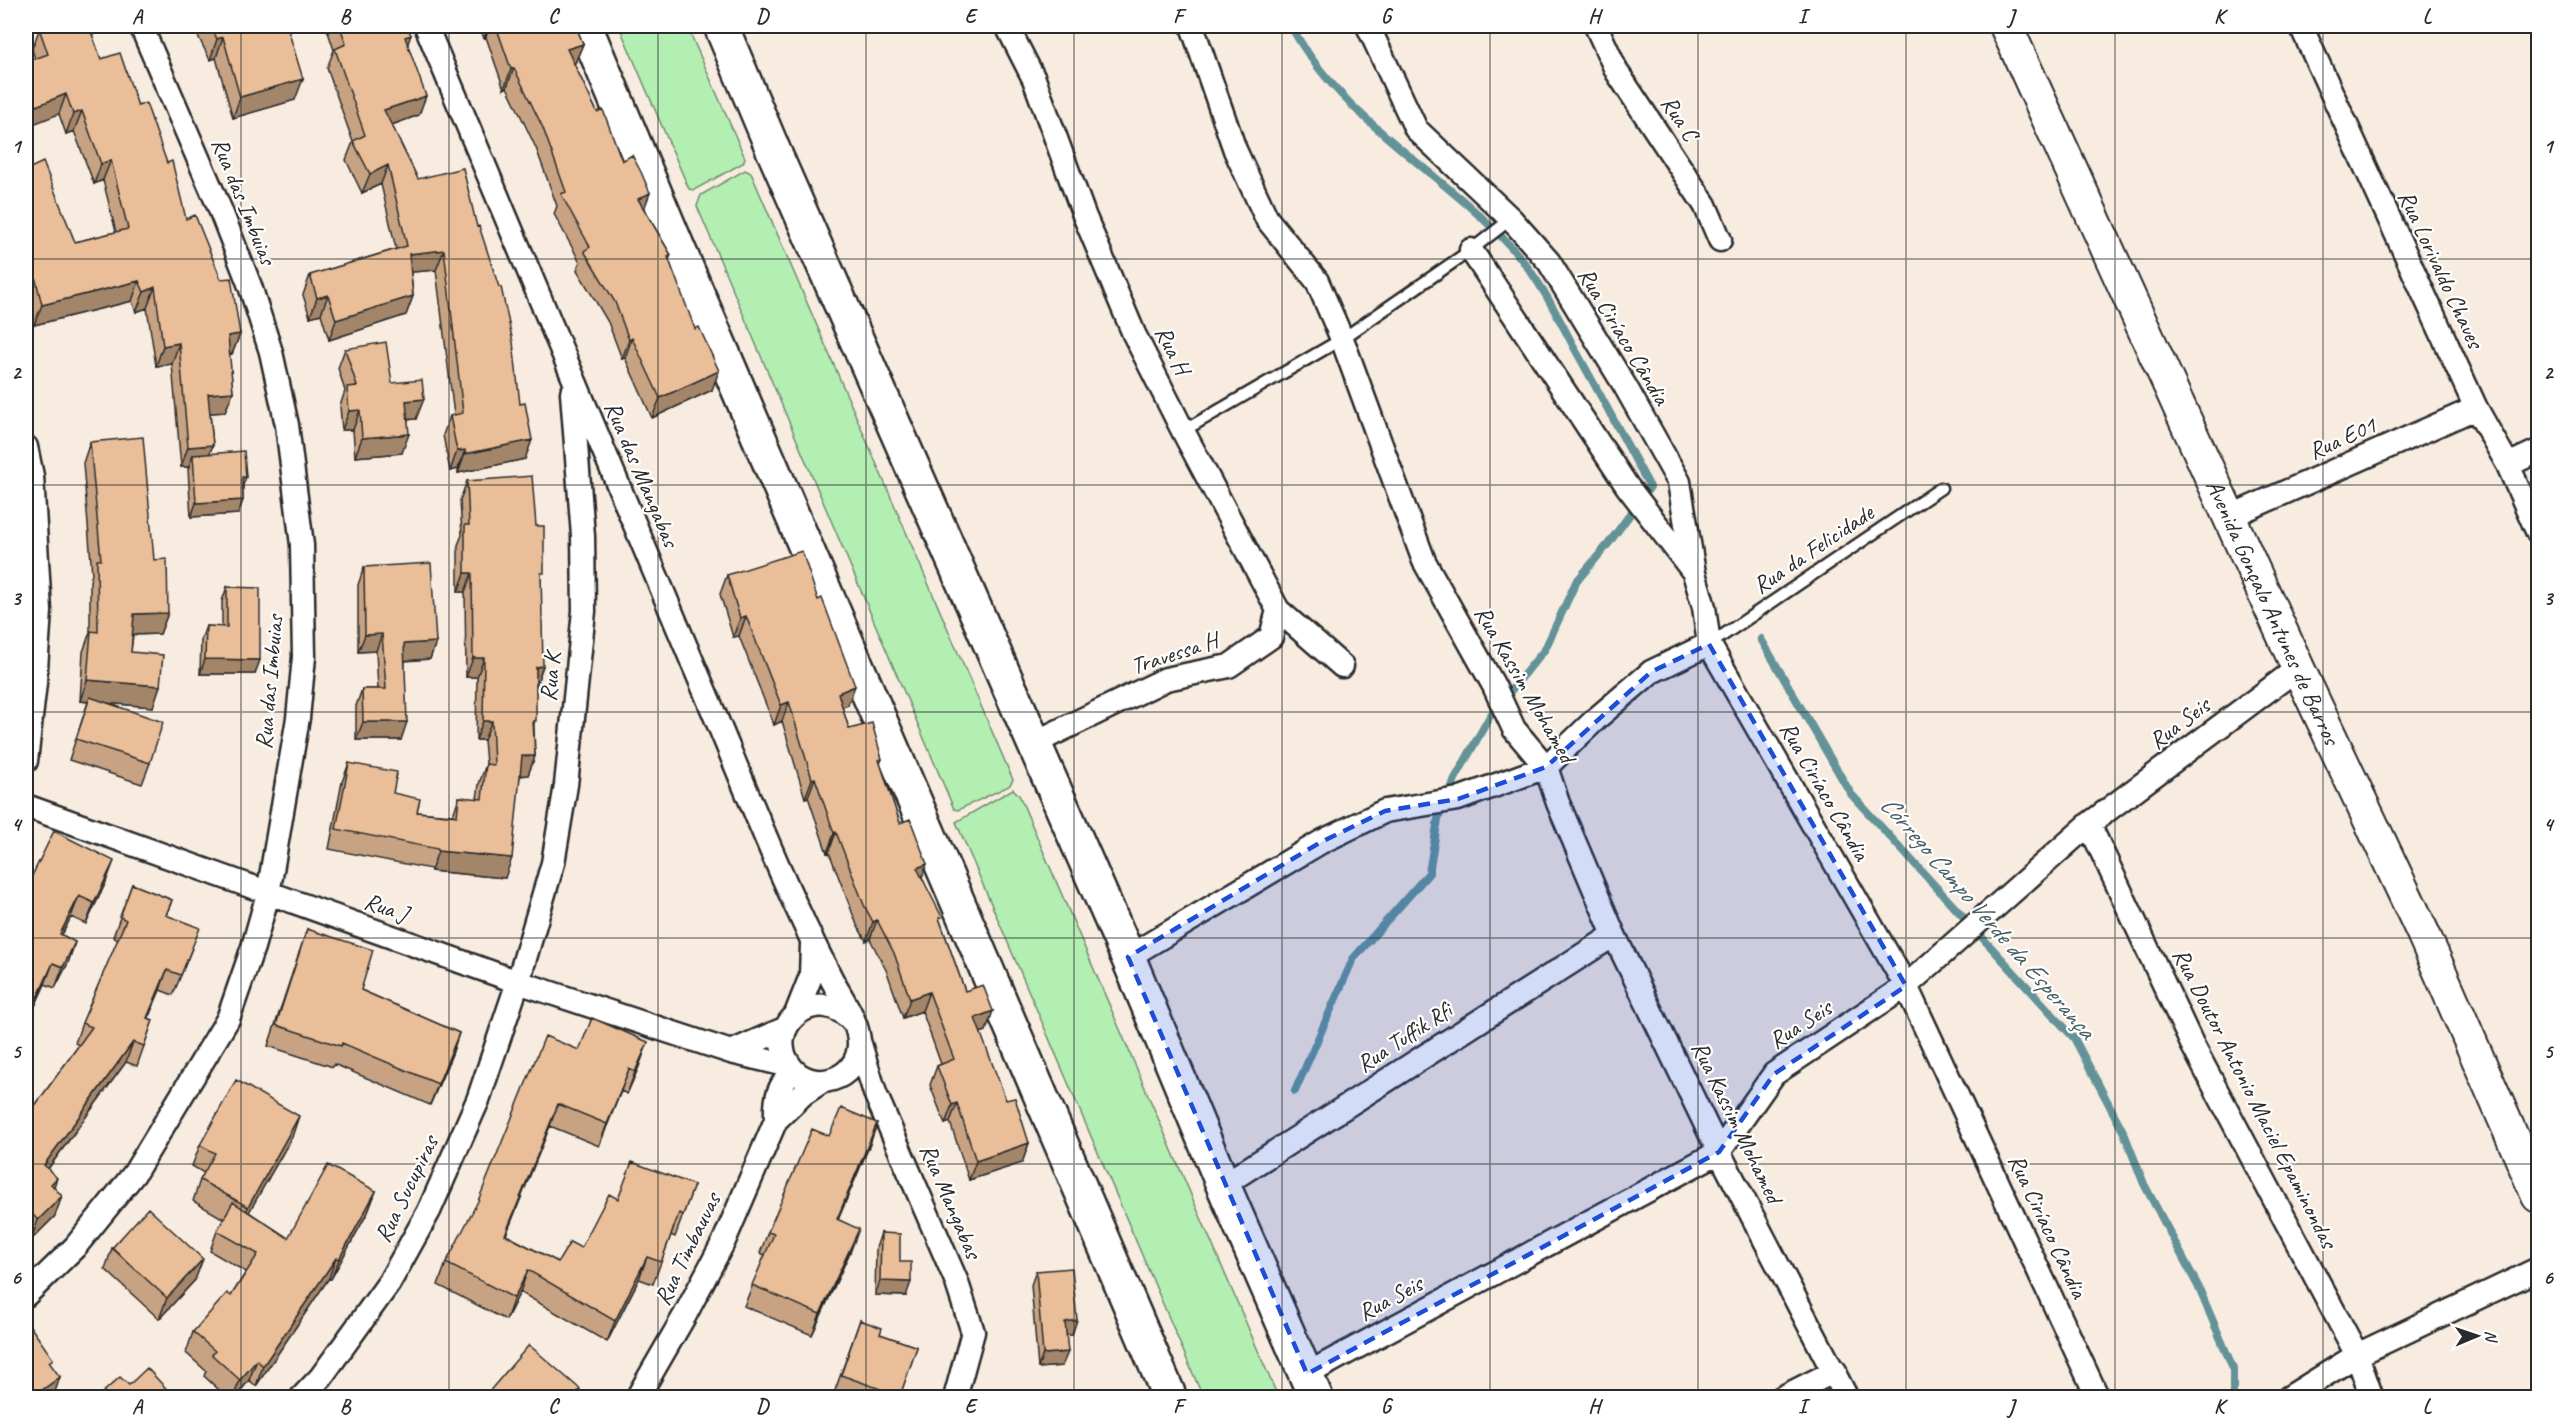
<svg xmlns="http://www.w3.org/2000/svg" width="2564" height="1423" font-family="Caveat,sans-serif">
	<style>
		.green { fill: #b3eeb3; stroke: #6f8c6f; stroke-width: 1.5 }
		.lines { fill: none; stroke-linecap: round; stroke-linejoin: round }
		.stream { stroke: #639398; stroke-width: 8 }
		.lane-casing { stroke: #2b2b2b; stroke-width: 15 }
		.street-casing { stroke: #2b2b2b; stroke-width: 27 }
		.secondary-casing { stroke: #2b2b2b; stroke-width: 36 }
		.primary-casing { stroke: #2b2b2b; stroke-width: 38 }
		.lane { stroke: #fff; stroke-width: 10 }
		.street { stroke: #fff; stroke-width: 22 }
		.secondary { stroke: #fff; stroke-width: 32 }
		.primary { stroke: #fff; stroke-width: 33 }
		.wall { fill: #c8a383; stroke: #2b2b2b; stroke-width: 1.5 }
		.shaded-wall { fill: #a3856a; stroke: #2b2b2b; stroke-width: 1.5 }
		.building { fill: #e9be98; stroke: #2b2b2b; stroke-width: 1.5 }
		.marked { fill: #1d4ed8; fill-opacity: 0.2; stroke: #1d4ed8; stroke-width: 4.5; stroke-dasharray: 12 8; stroke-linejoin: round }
		.grid { fill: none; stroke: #2b2b2b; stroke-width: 1.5; stroke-opacity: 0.55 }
		.labels { text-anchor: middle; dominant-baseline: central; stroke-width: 4.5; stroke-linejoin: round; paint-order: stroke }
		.street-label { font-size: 24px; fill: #2b2b2b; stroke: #fff }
		.water-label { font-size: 26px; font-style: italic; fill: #475f62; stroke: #fff }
		.neatline { fill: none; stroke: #2b2b2b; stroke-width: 2 }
		.grid-label { font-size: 20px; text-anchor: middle; font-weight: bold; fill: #2b2b2b }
	</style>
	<rect width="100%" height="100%" fill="#f8ece0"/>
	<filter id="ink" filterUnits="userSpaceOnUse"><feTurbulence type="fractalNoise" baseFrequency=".0167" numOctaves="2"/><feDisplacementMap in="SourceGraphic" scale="12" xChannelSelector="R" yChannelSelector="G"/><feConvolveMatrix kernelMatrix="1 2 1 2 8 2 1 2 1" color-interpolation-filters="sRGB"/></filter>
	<g filter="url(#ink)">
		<!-- green -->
		<path class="green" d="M619,26h68l58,132 -2,5 -49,27 -5,-1z
			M745,170l6,3 262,607 -4,6 -51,24 -4,-1 -257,-603 4,-11z
			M1013,789l6,6 259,602h-75l-247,-575z"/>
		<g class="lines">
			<!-- stream -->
			<path class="stream" d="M1291,26c52,96 150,144 220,221 28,30 46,68 65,104 25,45 49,90 74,136l-41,56 -33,39 -31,67 -55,67 -34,61 -18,42 -9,54 -76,86 -58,132
				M1761,639l90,155 223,244 50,95 20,51 54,102 35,82v30"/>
			<defs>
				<path id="lane" d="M1183,431l159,-92 129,-89 40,-31
					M1710,644l231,-156"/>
				<path id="street" d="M426,26c89,213 177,427 268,640 45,104 85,212 137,312 10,20 29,45 28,67 -1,35 -47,49 -68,22 -30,-37 25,-90 64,-43
					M1007,26l27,53 50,136 50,119 49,97 95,179 64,56
					M1192,26l43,124 32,69 50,62 25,58 82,222 70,125 20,43 32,38 12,36 56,132 105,217 128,246
					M1368,26l48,103 95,90 38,43 76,124 54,96 15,91 10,34 5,37 197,342 192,412
					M1596,26l21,46 88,133 15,35
					M2301,26l175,382 32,57 30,68
					M1471,250l156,236 65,84
					M26,447l6,29 8,135 -5,72 -9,78
					M2508,465l30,-14
					M2229,517l247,-109
					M1032,744l134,-65 63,-13 42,-29 7,-27
					M26,806l492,176 213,70 59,14
					M2089,824l104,222 164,309 15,43
					M1128,957l193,-115 64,-31 73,-12 88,-32 51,-49 54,-46 58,-28
					M796,1014l15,-38 1,-32
					M860,1044l15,49 81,187 17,52 -18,66
					M731,1052l55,-24
					M776,1120c-1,-24 2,-32 17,-50
					M1223,1185l391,-250
					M26,1295l49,-48 59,-73 94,-155 25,-72 15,-53 30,-176 6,-61 -2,-112 -15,-120 -16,-73 -21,-66 -30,-77 -79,-183
					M1307,1374l412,-222 55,-78 132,-88 183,-162 209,-156
					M301,1398l20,-21 68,-94 40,-72 49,-111 40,-118 35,-119 13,-78 18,-174 -1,-75 -11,-143
					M637,1398l48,-83 39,-74 52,-121 27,-26 18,-12
					M1781,1398l54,-27
					M2288,1398l69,-43 181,-86"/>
				<g id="secondary">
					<path id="s1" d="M2006,26l292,642 125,265 115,263"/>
				</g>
				<path id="primary" d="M585,26l92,220 493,1152
					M721,26l53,126 354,805 95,228 93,213"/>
			</defs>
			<!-- lane casing -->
			<use href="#lane" class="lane-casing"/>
			<!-- street casing -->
			<use href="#street" class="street-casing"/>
			<!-- secondary casing -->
			<use href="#secondary" class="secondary-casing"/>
			<!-- primary casing -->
			<use href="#primary" class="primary-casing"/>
			<!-- lane -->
			<use href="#lane" class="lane"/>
			<!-- street -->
			<use href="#street" class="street"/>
			<!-- secondary -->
			<use href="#secondary" class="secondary"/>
			<!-- primary -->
			<use href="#primary" class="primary"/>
		</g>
		<!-- wall -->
		<path class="wall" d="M37,26h65l-3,6 -7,3 9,24 37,47 48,113 54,115 -8,20h-3l4,38 -8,20 -15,1 3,32 -4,9 34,32v14l-5,14 -47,3 -3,-48 1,-2h-8l-9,-103 -16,2 -9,-58 -11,4 -4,-11 -98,24 -8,-36v-119l49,72 41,-10 -13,-52 -9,4 -20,-53 -8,3 -7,-20 -24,-55 -3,-10 7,-19z
			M193,26h94l8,74 -62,18 -17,-60 -6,2z
			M326,26h81l1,18 11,71 -27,10 26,54 107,280 -67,14v-4l-8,2 -7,-36 7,-19 4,-1 -18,-145 -25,2 2,24 -7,19 -77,25 -8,-26 -11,3 -7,-22 7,-20 86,-26 -15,-65 -19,9 -16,-33 7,-18 -26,-74 7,-18z
			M479,26h97l7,18 -8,19 -1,1 23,48 25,49 22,48 27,46 -2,5 43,130 -60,28 -27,-60 -3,1 -14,-37 -31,-52 3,-8 -26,-48 3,-8 -21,-58 -29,-61 -3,2 -18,-52 -2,1z
			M345,349l47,34 24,36 -8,1 -6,33 -47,4 -2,-27h-11l-2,-24 5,-15 -7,-23z
			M90,442l64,118 14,53 -8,21 -27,1 -2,17 22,55 -46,-4 43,60 -8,21 -73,-24 19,-58 -8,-1 3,-49 7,-20v-51l2,-7 -9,-111z
			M467,481l69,45 5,56 -7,145 1,29 -7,19 -8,1 -15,102 -74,-7v-2l-102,-20 13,-67 7,-19 68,49 36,3 6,-18 18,2 2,-15 7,-20 -2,-24h-8l1,-63h-11l-1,-85h-7v-47l4,-10 -2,-35z
			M364,567l72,75 -6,17 -25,2 -4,79h-45v-34l6,-17h16l-2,-38 -18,1v-67z
			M727,575l121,130 -6,2 7,22 33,30 -2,5 20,59 40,98 25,70 21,40 -6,2 26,67 23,43 -7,20 -53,17 -19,-58 -5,2 -15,-39 7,-19 4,-2 -19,-53 -19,7 -16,-46 -17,-33 -4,2 -9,-16 -28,-73 -2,1 -19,-56 -3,1 -23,-77 -8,4 -35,-89 -6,1 -13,-43z
			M227,587l28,87h-55l1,-34 5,-14 16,1v-26z
			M106,882l-20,42 -15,-7 -9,18 13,7 -7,21 -13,25 -10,-4 -15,33 -4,-2v-127z
			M132,884l40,16 -5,15 25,33 -19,47 -13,-5 -12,28 5,2 -16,46 -11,-4 -78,107 6,18 1,29 -24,24 -5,-5v-117l53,-73 -4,-2 7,-20 36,-83 -5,-3z
			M307,929l54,61 98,43 -7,21 -22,51 -96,-41 -1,3 -65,-21z
			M579,1050l61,14 -13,30 -6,-3 -22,55 -49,-20 -44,109 52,27 23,-14 37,-49 76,-14 -19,52 -4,-2 -18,49 -14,-5 -32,63 -87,-50 -14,28 -68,-35 8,-22z
			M877,1123l-7,21 -32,76 13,30 -39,85 -68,-29 21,-51 -5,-2 8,-21 61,-96z
			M292,1137l-43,75 39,26 88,-47 -8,21 -37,67 -2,-1 -73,108 -7,-6 -14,18h-7l-24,-22 2,-5 -20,-18 7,-21 38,-36 15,-24 -36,-21 7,-20 7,-12 -31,-18 7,-21 4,-7 -12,-7 8,-21z
			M881,1233l19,29 6,34 -31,-1 1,-47z
			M112,1248l83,32 -36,39 -54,-50z
			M1036,1271l36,64h-6l-4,31 -24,2 -7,-83z
			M860,1320l20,14 37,13 -18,51h-60l-6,-2z"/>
		<!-- shaded-wall -->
		<path class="shaded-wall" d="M84,26h18l-3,6 -20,7z
			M489,26h1l-4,11 -2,1z
			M411,35l-7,19 1,-17z
			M223,37l-7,21 -6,2 7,-21z
			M583,44l-8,19 -15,6 7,-20z
			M514,68l-7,19 -3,2 7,-20z
			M303,79l-8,21 -62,18 7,-21z
			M66,94l-7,20 -33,13v-17z
			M426,96l-7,19 -42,15 7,-20z
			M82,111l-8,20 -8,3 7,-20z
			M111,160l-8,20 -9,4 7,-20z
			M388,165l-7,19 -19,9 8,-19z
			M650,193l-7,19 -5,-13z
			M444,250l-8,20 -34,3 7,-19z
			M139,281l-7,20 -98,24 8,-20z
			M155,287l-8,21 -11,4 8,-20z
			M328,295l-7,19 -11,3 7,-19z
			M413,296l-7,19 -77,25 7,-20z
			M240,334l-8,20 -12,2 8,-20z
			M632,338l-7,20 -3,1 7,-19z
			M179,343l-7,21 -16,2 7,-20z
			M719,371l-7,19 -60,28 8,-20z
			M233,392l-8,20 -25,2 8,-20z
			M424,399l-8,20 -17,1 7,-19z
			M360,410l-7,20h-11l7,-19z
			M409,434l-7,19 -47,4 7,-19z
			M532,440l-7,19 -67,14 7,-19z
			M213,445l-8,20 -12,-10 -4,12h-8l7,-20z
			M465,450l-7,19 -8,2 7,-20z
			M242,477h4l-5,14z
			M243,500l-5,14 -47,3 5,-14z
			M465,573h7l-7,19h-7z
			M168,613l-8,21 -33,1 7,-21z
			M746,616l-7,20 -6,1 7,-19z
			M382,634l-6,17 -18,1 7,-17z
			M436,642l-6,17 -33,2 7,-17z
			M473,658h11l-7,19h-11z
			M205,659l55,1 -5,14h-55z
			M543,666l-7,20v-19z
			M87,680l73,6 -7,21 -73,-6z
			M855,686l-7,19 -17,7 7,-19z
			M789,702l-7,19 -8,4 7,-20z
			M483,721h9l-8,19h-8z
			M363,722h44l-6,18h-45z
			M522,756h13l-7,19 -13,1z
			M815,778l-7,19 -3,1 7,-19z
			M836,832l-7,20 -2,1 7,-20z
			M438,851l74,7 -7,20 -74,-7z
			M114,861l-8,21 -20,42 8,-21z
			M927,864l-7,19 -3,-15z
			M79,896l-8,21 -19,38 8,-21z
			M877,920l-7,19 -4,2 7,-19z
			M75,942l-7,21 -13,25 8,-21z
			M53,963l-8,21 -15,33 8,-21z
			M167,970l-7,20 -20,48 7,-20z
			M929,992l-7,19 -19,7 7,-19z
			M993,1011l-7,20 -18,6 7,-19z
			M459,1033l-7,21 -22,51 8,-21z
			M133,1042l-7,20 -90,123 8,-20z
			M648,1042l-8,22 -13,30 8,-22z
			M629,1069l-8,22 -22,55 8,-22z
			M957,1103l-7,19 -5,2 7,-19z
			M558,1104l-8,22 -53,130 8,-21z
			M299,1116l-7,21 -52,91 8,-21z
			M877,1123l-7,21 -41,96 8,-21z
			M1029,1143l-7,20 -53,17 7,-19z
			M57,1178l-7,20 1,-14z
			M376,1191l-8,21 -37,67 8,-20z
			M62,1196l-7,20 -24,24 7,-20z
			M859,1229l-8,21 -39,85 8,-21z
			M647,1257l-8,22 -32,63 8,-21z
			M336,1258l-7,20 -73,108 7,-20z
			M203,1259l-8,21 -36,39 8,-21z
			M528,1270l-8,22 -14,28 8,-22z
			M880,1281l31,1 -5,14 -31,-1z
			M1077,1320l-5,15 -12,1 5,-14z
			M1068,1352l-6,14 -24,2 5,-14z
			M257,1360l-8,20 -14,18h-2l7,-18z
			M60,1377l-7,21h-22z
			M580,1389l-4,9h-4z"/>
		<!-- building -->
		<path class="building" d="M47,26h42l12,33 19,-6 18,53 8,-3 21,60 5,-2 14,58 9,-4 26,64 10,-1 9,56 -12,2 5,56 -25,2 5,51 -25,2 -9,-104 -16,3 -8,-59 -11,5 -5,-11 -97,24 -16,-66v-69l17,-8 32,80 53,-13 -17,-69 -10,4 -19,-53 -9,3 -7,-20 -40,16v-48l22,-8 -9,-26z
			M211,26h76l16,53 -63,18 -17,-60 -6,2z
			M340,26h67l4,9 -6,2 21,59 -42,14 34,69 45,-11 14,59 2,-1 20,61h2l12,55 7,62 5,-1 7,37 -67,14v-4l-8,1 -7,-35 13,-3 -19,-163 -35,4 4,42 -77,24 -8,-25 -11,3 -7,-23 97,-29 -19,-81 -18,9 -17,-33 12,-6 -30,-86 11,-5z
			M496,26h80l7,18 -16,5 30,63 6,-2 19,51 10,-6 9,17 9,21 -12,6 33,56 -3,2 27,72 4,-2 20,44 -59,27 -28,-60 -3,2 -14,-38 -31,-51 6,-4 -29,-53 5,-2 -23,-64 -29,-60 -3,1z
			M386,342l6,41 30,-3 2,19 -18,2 3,33 -47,4 -2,-28 -11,1 -2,-24 10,-1 -12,-37z
			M143,437l11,123 13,-1 1,54 -34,1 -3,38 32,3 -3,31 -73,-6 4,-49 7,1 -1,-72h4l-11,-118z
			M244,451l2,26h-4l1,23 -47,3 -3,-48z
			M532,476l4,50h8v47h-3l2,93 -7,1v54h-3l2,35h-13l-10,102 -74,-7v-2l-102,-20 13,-66 48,9 -4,21 27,6 -3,13 40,4 2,-19 23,2 4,-35 8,1 -2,-44h-9l1,-63h-11l-1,-85h-7v-48h4l-2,-44z
			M802,551l16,49 4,-2 33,88 -17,7 11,36 23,-6 10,36 -3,1 21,63 10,-4 17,45 -10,4 25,49 -3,1 26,73 18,-6 10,26 -18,7 31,82 9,-2 14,45 -53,18 -19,-58 -5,2 -15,-39 17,-7 -25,-67 -19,7 -16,-46 -17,-33 -4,2 -9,-17 -28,-73 -2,1 -19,-55 -3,1 -23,-77 -8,3 -35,-89 -6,2 -13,-43z
			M431,563l5,79 -32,2 3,78h-44l-1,-33h24l-4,-55 -17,1 -1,-68z
			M227,587l33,1v72l-55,-1 1,-33 21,1z
			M90,697l73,25 -13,41 -74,-24z
			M54,831l60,30 -20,42 -15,-7 -19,38 15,8 -12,25 -10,-4 -15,33 -12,-6v-102z
			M132,884l40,16 -6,15 34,13 -19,47 -14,-5 -20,48 6,2 -9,26 -11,-4 -89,123 13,13 -6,6 11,12 -24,24 -12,-12v1v-91l66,-91 -10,-4 44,-103 -6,-3z
			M307,929l66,21 -12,40 98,43 -21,51 -96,-41 -1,3 -65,-21z
			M592,1018l56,24 -13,30 -6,-3 -22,55 -49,-20 -53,131 53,27 12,-20 11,6 28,-54 9,5 14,-37 62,23 -11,30 -4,-2 -18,49 -14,-5 -32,64 -87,-51 -14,28 -68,-35 32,-62 67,-165 34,14z
			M236,1080l63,36 -51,91 -48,-27 15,-27 -15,-8z
			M841,1108l36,15 -40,96 22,10 -39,85 -68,-29 22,-51 -6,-2 44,-103 17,7z
			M328,1165l48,26 -37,68 -3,-1 -73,108 -6,-6 -17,20 -28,-25 3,-4 -22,-19 34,-39 4,3 27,-42 -41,-23 16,-29 55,36z
			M148,1208l55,51 -36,39 -55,-50z
			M881,1233l19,1v28h11v20l-31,-1z
			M1072,1268l5,52 -12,2 3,30 -25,2 -7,-83z
			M860,1320l22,8 -2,6 37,13 -17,49 -59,-21z
			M30,1326l23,33 -4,3 11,15 -29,21h-5v-69z
			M529,1345l51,44 -8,9h-90l4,-5 1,1z
			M147,1368l28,30h-75l-1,-2 21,-19 9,8z"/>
	</g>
	<!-- marked area -->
	<path class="marked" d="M1709,644l197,342 -132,88 -55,78 -412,222 -179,-417 193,-115 64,-31 73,-12 88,-32 105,-95z"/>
	<!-- grid -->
	<path class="grid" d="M241,26v1372M449,26v1372M658,26v1372M866,26v1372M1074,26v1372M1282,26v1372M1490,26v1372M1698,26v1372M1906,26v1372M2115,26v1372M2323,26v1372M26,259h2512M26,485h2512M26,712h2512M26,938h2512M26,1164h2512"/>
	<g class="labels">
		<!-- street labels -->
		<g class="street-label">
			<text transform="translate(1680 118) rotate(57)">Rua C</text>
			<text transform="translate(244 201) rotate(68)">Rua das Imbuias</text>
			<text transform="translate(2441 269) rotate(65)">Rua Lorivaldo Chaves</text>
			<text transform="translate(1624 336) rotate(59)">Rua Ciríaco Cândia</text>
			<text transform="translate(1173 350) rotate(64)">Rua H</text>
			<text transform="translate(2342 438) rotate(-24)">Rua E01</text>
			<text transform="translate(642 474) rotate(67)">Rua das Mangabas</text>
			<text transform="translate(1813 549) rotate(-34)">Rua da Felicidade</text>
			<text stroke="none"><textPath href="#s1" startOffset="644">Avenida Gonçalo Antunes de Barros</textPath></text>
			<text transform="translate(1174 653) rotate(-18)">Travessa H</text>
			<text transform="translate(550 677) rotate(-84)">Rua K</text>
			<text transform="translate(269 682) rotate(-85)">Rua das Imbuias</text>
			<text transform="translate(1525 684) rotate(60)">Rua Kassim Mohamed</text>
			<text transform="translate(2179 723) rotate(-37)">Rua Seis</text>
			<text transform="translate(1825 791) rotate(60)">Rua Ciríaco Cândia</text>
			<text transform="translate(386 907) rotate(19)">Rua J</text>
			<text transform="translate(1800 1024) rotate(-33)">Rua Seis</text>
			<text transform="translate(1404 1037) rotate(-33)">Rua Tuffik Rfi</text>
			<text transform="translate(2255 1098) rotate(63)">Rua Doutor Antonio Maciel Epaminondas</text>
			<text transform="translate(1737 1122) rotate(64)">Rua Kassim Mohamed</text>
			<text transform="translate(406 1189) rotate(-64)">Rua Sucupiras</text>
			<text transform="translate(951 1201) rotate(67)">Rua Mangabas</text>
			<text transform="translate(2048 1226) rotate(65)">Rua Ciríaco Cândia</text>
			<text transform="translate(687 1249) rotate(-64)">Rua Timbauvas</text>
			<text transform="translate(1390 1298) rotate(-28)">Rua Seis</text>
		</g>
		<!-- water labels -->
		<g class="water-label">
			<text transform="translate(1988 917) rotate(49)">Córrego Campo Verde da Esperança</text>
		</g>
	</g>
	<!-- margin -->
	<rect width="2564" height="1423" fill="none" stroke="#fff" stroke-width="66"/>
	<!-- north arrow -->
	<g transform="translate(2477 1336) rotate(88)" stroke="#ffffff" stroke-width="4.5" paint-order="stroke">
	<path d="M0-4.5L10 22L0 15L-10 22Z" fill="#2b2b2b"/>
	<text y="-9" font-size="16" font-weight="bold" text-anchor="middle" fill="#2b2b2b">N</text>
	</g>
	<rect x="33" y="33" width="2498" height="1357" class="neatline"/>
	<g class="grid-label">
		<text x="137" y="23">A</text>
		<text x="345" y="23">B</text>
		<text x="553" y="23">C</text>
		<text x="762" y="23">D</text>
		<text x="970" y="23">E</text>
		<text x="1178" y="23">F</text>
		<text x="1386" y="23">G</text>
		<text x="1594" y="23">H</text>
		<text x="1802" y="23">I</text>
		<text x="2011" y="23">J</text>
		<text x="2219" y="23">K</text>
		<text x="2427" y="23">L</text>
		<text x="16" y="153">1</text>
		<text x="2548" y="153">1</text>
		<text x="16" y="379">2</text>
		<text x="2548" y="379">2</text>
		<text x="16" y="605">3</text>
		<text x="2548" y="605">3</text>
		<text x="16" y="831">4</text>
		<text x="2548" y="831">4</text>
		<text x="16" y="1058">5</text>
		<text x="2548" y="1058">5</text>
		<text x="16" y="1284">6</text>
		<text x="2548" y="1284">6</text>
		<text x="137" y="1413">A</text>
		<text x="345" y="1413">B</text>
		<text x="553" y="1413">C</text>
		<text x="762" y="1413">D</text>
		<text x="970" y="1413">E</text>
		<text x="1178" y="1413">F</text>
		<text x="1386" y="1413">G</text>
		<text x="1594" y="1413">H</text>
		<text x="1802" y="1413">I</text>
		<text x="2011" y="1413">J</text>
		<text x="2219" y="1413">K</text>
		<text x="2427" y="1413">L</text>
	</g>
</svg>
